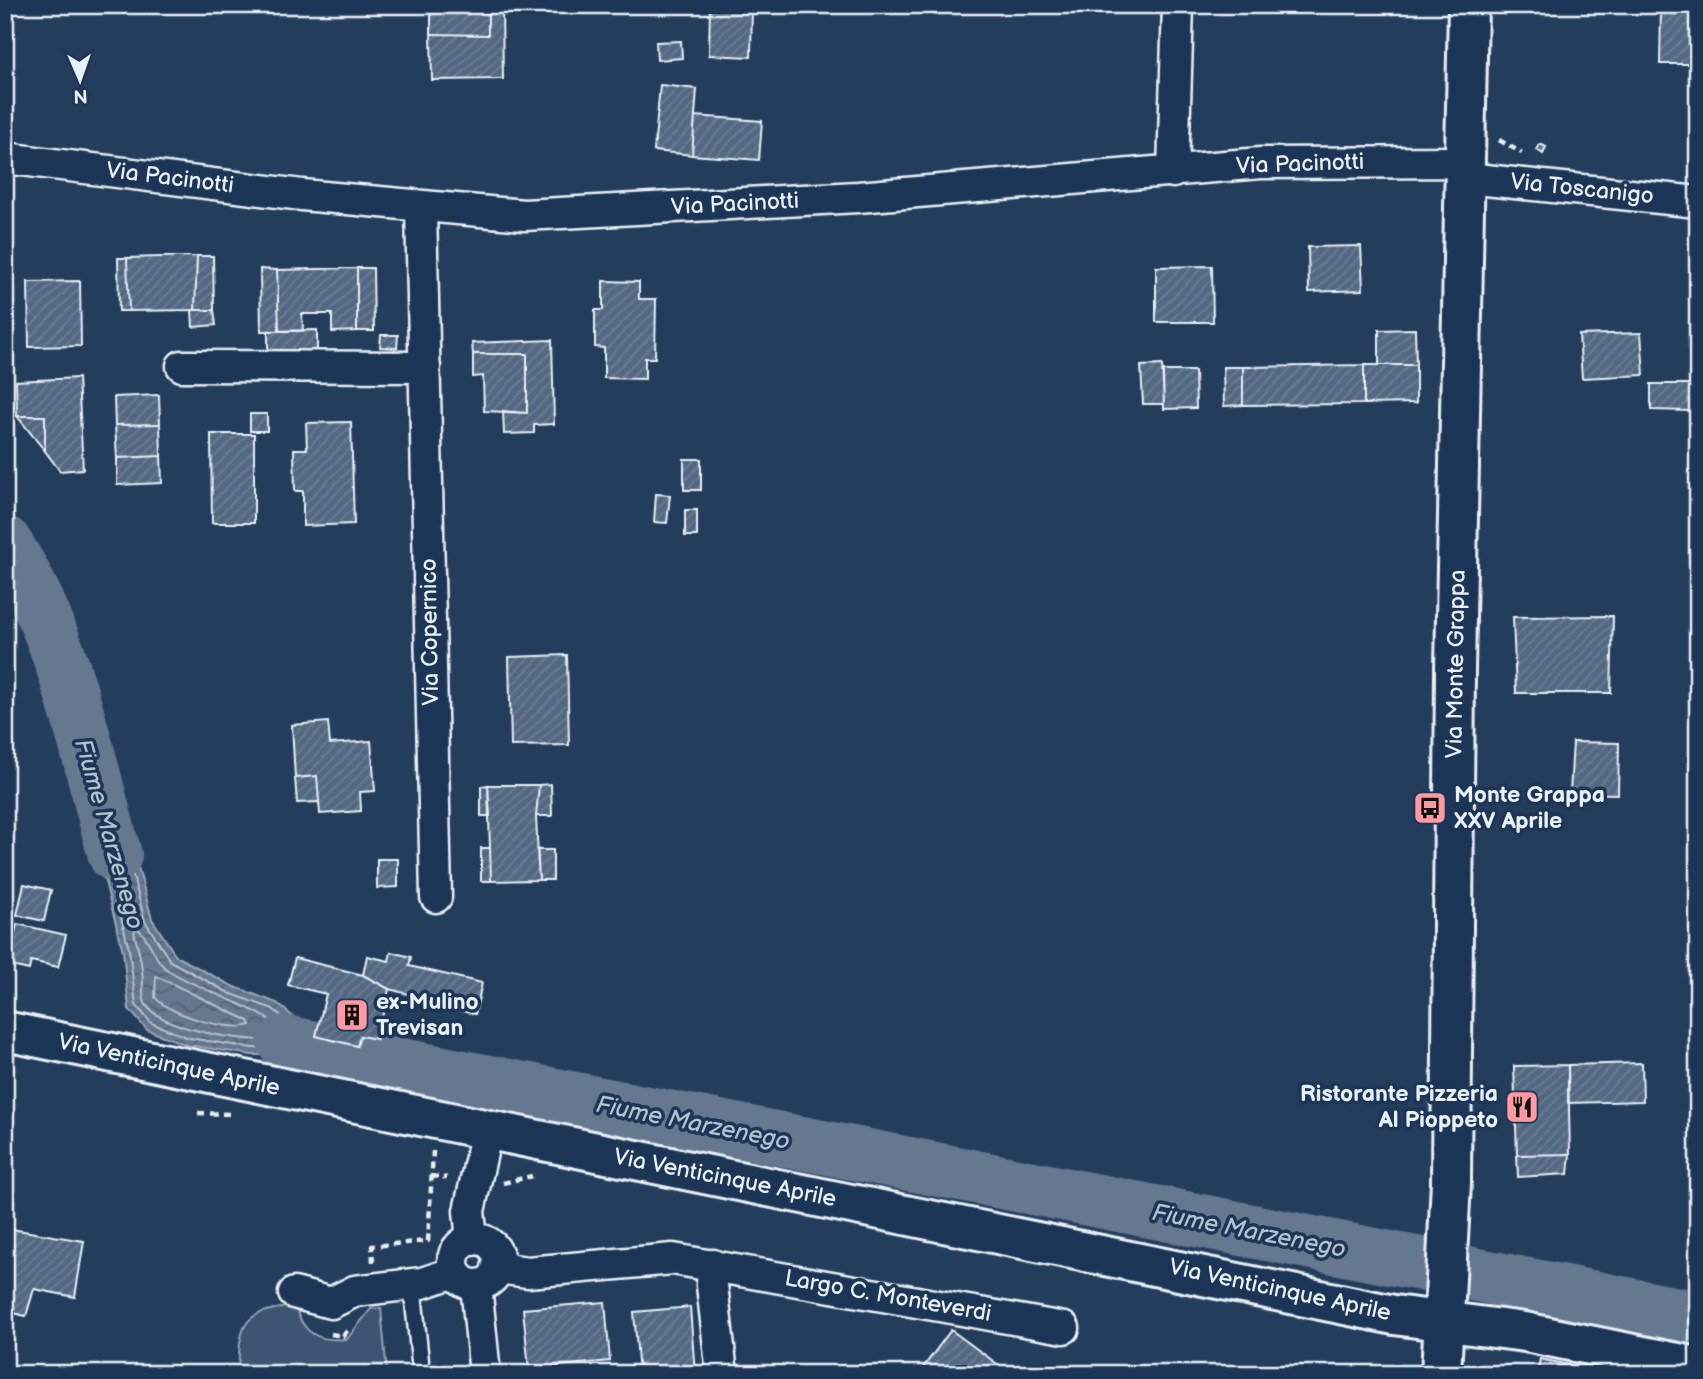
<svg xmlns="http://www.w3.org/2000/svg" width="1703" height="1379" font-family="'Balsamiq Sans',sans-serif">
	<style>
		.green { fill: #3e5472; stroke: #93a2b5; stroke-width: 2 }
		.water { fill: url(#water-waves); stroke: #99a8ba; stroke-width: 2 }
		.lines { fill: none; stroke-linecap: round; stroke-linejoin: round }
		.shore { stroke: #b4c1ce; stroke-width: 2 }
		.river { stroke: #657890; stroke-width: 54 }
		.building { fill: url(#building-hatch); stroke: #e8f1f8; stroke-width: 2 }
		.lane-casing { stroke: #e8f1f8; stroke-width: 21 }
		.street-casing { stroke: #e8f1f8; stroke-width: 35 }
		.secondary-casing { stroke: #e8f1f8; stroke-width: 44 }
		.path { stroke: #e8f1f8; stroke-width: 4.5; stroke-dasharray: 7 5; stroke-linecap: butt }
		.lane { stroke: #1d3557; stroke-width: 16 }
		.street { stroke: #1d3557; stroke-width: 30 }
		.secondary { stroke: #1d3557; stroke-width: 38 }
		.labels { text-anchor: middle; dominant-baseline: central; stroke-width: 7; stroke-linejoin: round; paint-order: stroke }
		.street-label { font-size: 23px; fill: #e8f1f8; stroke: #1d3557 }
		.poi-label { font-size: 23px; font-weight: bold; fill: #e8f1f8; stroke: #1d3557; text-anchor: start }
		.water-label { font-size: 24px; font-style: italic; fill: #b4c1ce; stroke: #1d3557 }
	</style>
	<defs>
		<pattern id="water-waves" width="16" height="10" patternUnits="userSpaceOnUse" patternTransform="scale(1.75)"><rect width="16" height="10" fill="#657890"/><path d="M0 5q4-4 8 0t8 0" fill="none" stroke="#576270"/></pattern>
		<pattern id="building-hatch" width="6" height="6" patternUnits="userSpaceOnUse" patternTransform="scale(1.75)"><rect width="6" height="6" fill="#536782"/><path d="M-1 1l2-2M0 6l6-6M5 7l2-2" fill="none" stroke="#6c7d94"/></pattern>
	</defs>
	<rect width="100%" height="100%" fill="#253d5d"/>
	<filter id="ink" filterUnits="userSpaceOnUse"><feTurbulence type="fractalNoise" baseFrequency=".0143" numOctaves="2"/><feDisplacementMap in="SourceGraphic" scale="14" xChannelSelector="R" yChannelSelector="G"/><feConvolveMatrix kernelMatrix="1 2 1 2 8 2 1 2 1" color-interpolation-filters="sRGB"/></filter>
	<g filter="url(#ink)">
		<!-- green -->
		<path class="green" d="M295,1306c8,27 22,36 52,33l24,-30 10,-1 6,66h-149c2,-52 3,-62 57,-68z"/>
		<!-- water -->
		<path class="water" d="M115,782l37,137 24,37 56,30 45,17 39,33 41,10 -4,20 -48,-11h-53l-65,-10 -40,-15 -18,-21 -6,-58 -42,-161 14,-6z"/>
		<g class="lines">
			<!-- shore -->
			<path class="shore" d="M107,790l4,3 34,128 25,40 59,32 44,16 40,33 33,8 1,6 -41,-8h-54l-63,-10 -38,-15 -15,-18 -7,-56 -39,-153 6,-5z
				M137,928c14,10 17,34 32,43 39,23 85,34 120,62v5c-26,8 -131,-7 -144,-35 -4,-9 -1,-23 -3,-33 -1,-13 -5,-25 -8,-38z
				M156,976l93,45 2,4c-20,7 -83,-10 -96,-28z"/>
			<!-- river -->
			<path class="river" d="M5,543c60,90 81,209 110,312
				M284,1042l1414,276"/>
		</g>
		<!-- building -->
		<path class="building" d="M431,5h57v30l-57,-1z
			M488,5h14l1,74 -71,1 -1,-46 57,1z
			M710,5h42l-1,52 -42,-2z
			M1661,8h37v56h-38z
			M681,41l1,17 -25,2 -1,-18z
			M660,85l37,4 -5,66 -38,-4z
			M695,116l67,5 -3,39 -67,-5z
			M1540,144l6,3 -3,7 -6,-4z
			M1361,246l2,44 -54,2 -1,-45z
			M197,256h16l1,54h-19z
			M197,256l-2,54 -66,1 -2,-53z
			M118,258h9l2,53h-10z
			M1212,266l1,56h-57v-55z
			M357,268h16l1,63h-17z
			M357,268v63l-25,1v-18h-30l1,17h-24l-2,-61z
			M260,269l17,1 2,61h-18z
			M80,281l1,65 -52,1 -1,-65z
			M603,281l36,1v17h17l-1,59h-10v21l-41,-1v-30l-9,-1v-37h8z
			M192,310h22l2,15 -23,2z
			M1415,329l1,36h-37v-35z
			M317,330v22h-49v-21z
			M1641,333l3,42 -62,3 -3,-43z
			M381,335h17l-1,13 -17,-1z
			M552,340l2,84 -20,1v8l-30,1 -1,-23 24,2v-59h-54l-1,-11z
			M473,354h54v59l-43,-2 -1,-35 -10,1z
			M1162,365l2,39h-21l-2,-38z
			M1364,365v39l-121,1v-38z
			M1364,365h52v38l-52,1z
			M1223,367h20v38l-19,1z
			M1163,371h32l1,37 -32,1z
			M78,378l5,91 -23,2 -15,-20v-35h-28l-1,-35z
			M1651,384h40v27l-40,-1z
			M159,395l1,29 -45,1 -1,-28z
			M250,414h17v17h-17z
			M17,416h28v35z
			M351,422l3,102 -51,2v-35h-8l-1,-42h13l-1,-26z
			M160,424l1,32 -44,2 -2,-33z
			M211,434h43v89h-42z
			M161,456l1,27 -45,2v-27z
			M684,459h17v31h-17z
			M656,494l14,1 -3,28 -13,-1z
			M685,510h12v26h-12z
			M1698,593v122h-4z
			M1613,616l-2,77h-95l-3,-76z
			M567,655l2,90 -58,1 -2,-89z
			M328,722l2,22 41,-3 4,50 -15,1 1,19 -41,3 -3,-38 -22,2 -3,-53z
			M1573,742l46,1 -1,51 -48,-1z
			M317,776l2,26 -22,1 -2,-25z
			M551,784l1,32h-16l3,-31z
			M488,785l2,31h-9v-30z
			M488,785h51l-3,31 3,64 -48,1z
			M481,848h9l1,33h-10z
			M537,850h16v30h-14z
			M377,859h21v28l-21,1z
			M24,884l27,6 -7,31 -27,-6z
			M17,924l49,11 -8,32 -27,-6 -2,9 -22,-5z
			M391,952l20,5 -2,9 73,17 -7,31 -56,-13 1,-4 -31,-8 -26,-14 4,-19 22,5z
			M295,958l68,17 26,14 -12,50 -17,-3 -3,10 -41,-10 10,-42 -38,-9z
			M1642,1063l1,38 -75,2v-38z
			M1568,1065l2,89 -53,1 -3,-89z
			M1570,1154l-2,20 -50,3 -1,-22z
			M5,1228l79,13 -9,56 -41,-8 -8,27 -21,-5z
			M605,1302l5,59 -81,8 -6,-60z
			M690,1307l5,67h-56l-5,-62z
			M951,1330l53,39 -4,5h-72l-6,-5z
			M1540,1359l63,13v2h-66z
			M1006,1366l11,8h-17z"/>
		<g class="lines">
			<defs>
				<path id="lane" d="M412,1283l8,78"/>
				<path id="street" d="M5,158l297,37 222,20 334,-18 403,-34 205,-1
					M1173,172l5,-167
					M1466,178l232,24
					M421,207l15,690
					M182,366l243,1
					M453 1262a23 23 0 1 1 46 0a23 23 0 1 1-46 0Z
					M472,1240l-3,-29 18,-81
					M713,1265l-1,20 10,89
					M497,1268l31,4 145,-13 391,69
					M476,1285l9,89
					M294,1293l37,10 24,-12 67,-8 33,-11"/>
				<path id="secondary" d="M5,1031l1389,284 131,17 173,35
					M1441,1374l10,-192 4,-513 13,-664"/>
			</defs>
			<!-- lane casing -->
			<use href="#lane" class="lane-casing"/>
			<!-- street casing -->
			<use href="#street" class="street-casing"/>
			<!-- secondary casing -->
			<use href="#secondary" class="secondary-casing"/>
			<!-- path -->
			<path class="path" d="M1499,140l23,13
				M198,1113l31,1
				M431,1176l16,2
				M503,1183l29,-7
				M373,1262l-1,-16 56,-5 5,-90
				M331,1334l12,2 5,-6"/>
			<!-- lane -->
			<use href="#lane" class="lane"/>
			<!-- street -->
			<use href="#street" class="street"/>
			<!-- secondary -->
			<use href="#secondary" class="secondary"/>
		</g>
	</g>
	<!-- icons -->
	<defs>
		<symbol id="bus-square" viewBox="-11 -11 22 22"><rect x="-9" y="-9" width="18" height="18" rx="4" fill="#ff9aa2" stroke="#1d3557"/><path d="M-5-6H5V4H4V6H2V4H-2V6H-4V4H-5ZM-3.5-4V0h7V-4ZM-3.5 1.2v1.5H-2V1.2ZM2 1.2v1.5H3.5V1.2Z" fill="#111"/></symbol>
		<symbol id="building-square" viewBox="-11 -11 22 22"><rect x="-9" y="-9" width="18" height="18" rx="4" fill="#ff9aa2" stroke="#1d3557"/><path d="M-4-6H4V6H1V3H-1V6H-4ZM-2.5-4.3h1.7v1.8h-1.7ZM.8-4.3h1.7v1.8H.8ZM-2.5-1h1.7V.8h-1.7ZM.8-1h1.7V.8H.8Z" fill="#111"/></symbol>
		<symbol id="restaurant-square" viewBox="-11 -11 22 22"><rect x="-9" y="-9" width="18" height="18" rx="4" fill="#ff9aa2" stroke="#1d3557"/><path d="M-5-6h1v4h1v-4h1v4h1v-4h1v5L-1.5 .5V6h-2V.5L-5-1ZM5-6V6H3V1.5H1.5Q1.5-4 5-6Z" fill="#111"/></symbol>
	</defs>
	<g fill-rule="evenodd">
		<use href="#bus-square" x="1411" y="789" width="38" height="38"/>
		<use href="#building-square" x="333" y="996" width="38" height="38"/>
		<use href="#restaurant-square" x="1503" y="1088" width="38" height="38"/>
	</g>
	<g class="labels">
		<!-- street labels -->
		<g class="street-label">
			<text transform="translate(1300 164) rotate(-2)">Via Pacinotti</text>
			<text transform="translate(170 178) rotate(7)">Via Pacinotti</text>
			<text transform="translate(1582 189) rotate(6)">Via Toscanigo</text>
			<text transform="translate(735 204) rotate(-3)">Via Pacinotti</text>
			<text transform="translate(430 632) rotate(-91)">Via Copernico</text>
			<text transform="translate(1456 664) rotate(-89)">Via Monte Grappa</text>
			<text transform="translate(169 1065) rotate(12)">Via Venticinque Aprile</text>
			<text transform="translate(725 1178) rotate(11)">Via Venticinque Aprile</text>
			<text transform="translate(1280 1290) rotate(12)">Via Venticinque Aprile</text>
			<text transform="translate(888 1296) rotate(10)">Largo C. Monteverdi</text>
		</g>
		<!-- poi labels -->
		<g class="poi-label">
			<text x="1454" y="795">Monte Grappa<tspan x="1454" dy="26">XXV Aprile</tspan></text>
			<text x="376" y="1002">ex-Mulino<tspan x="376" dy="26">Trevisan</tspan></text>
			<text x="1498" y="1094" text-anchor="end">Ristorante Pizzeria<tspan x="1498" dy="26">Al Pioppeto</tspan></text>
		</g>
		<!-- water labels -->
		<g class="water-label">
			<text transform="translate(109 834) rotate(74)">Fiume Marzenego</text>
			<text transform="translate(693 1123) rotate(11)">Fiume Marzenego</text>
			<text transform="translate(1249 1231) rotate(11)">Fiume Marzenego</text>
		</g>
	</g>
	<!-- margin -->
	<rect width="1703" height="1379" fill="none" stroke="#1d3557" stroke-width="28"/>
	<rect x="14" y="14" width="1675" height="1351" fill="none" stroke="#e8f1f8" stroke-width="2.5" filter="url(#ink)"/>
	<!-- north arrow -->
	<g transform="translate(80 80) rotate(178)" stroke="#1d3557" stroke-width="5" paint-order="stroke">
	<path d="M0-5L12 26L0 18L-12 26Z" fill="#e8f1f8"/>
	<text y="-10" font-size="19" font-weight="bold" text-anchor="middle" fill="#e8f1f8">N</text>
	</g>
</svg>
